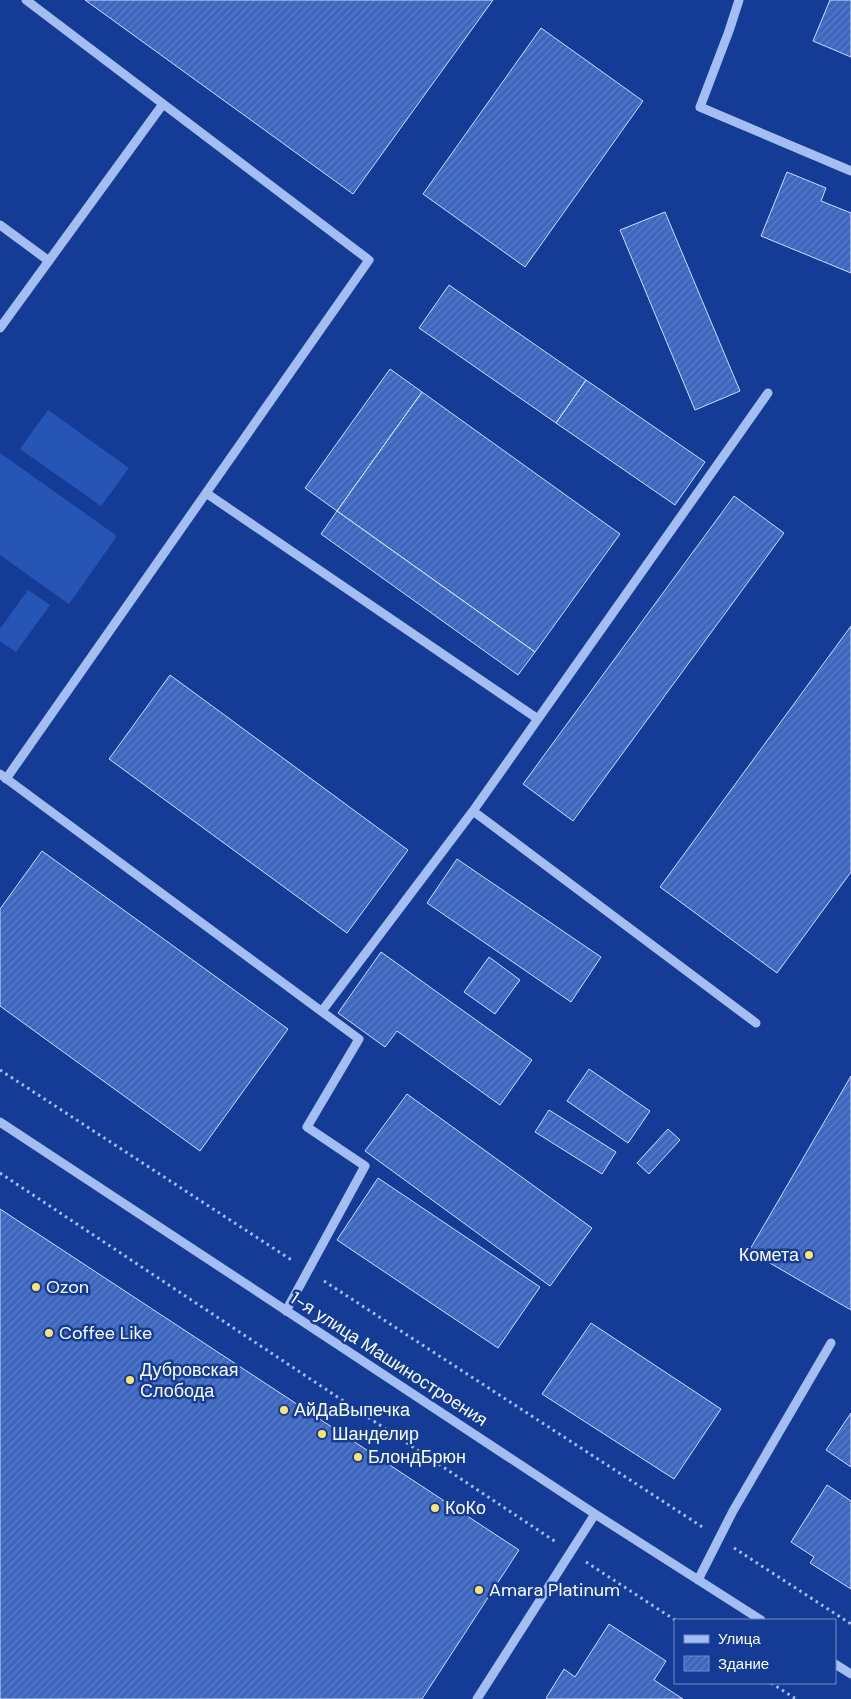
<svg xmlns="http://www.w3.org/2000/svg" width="851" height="1699" font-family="'DM Sans',sans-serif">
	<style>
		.grass { fill: #2755b5 }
		.building { fill: url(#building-hatch); stroke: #cdddfd }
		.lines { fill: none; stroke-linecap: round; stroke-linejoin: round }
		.path { stroke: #a5bef2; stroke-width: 3; stroke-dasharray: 2.5 4; stroke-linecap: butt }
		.minor { stroke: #a5bef2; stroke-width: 9 }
		.poi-dot { fill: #ffe667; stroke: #143c97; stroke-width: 2 }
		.labels { text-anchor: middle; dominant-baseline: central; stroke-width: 5; stroke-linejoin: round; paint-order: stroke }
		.poi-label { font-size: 18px; fill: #fff; stroke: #143c97; text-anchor: start }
		.street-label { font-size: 18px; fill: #fff; stroke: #143c97 }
	</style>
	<defs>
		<pattern id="building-hatch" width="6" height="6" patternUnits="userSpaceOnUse" patternTransform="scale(1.25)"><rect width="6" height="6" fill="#3d66be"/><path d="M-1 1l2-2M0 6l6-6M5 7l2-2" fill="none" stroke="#5a7dc8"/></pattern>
	</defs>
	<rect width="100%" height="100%" fill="#143c97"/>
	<!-- grass -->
	<path class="grass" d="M48,410l81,58 -28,38 -81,-57z
		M0,453l117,83 -48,68 -69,-49z
		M28,590l22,15 -34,47 -16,-11v-12z"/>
	<!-- building -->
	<path class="building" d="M85,0h408l-140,194z
		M830,0h21v57l-38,-16z
		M541,28l102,73 -118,166 -102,-73z
		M787,172l39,16 -5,13 30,12v60l-90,-37z
		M665,212l75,179 -45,19 -75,-180z
		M449,285l137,95 -30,43 -137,-95z
		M390,369l32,23 -85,119 -32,-23z
		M586,380l119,82 -30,43 -119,-82z
		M422,392l198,142 -85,118 -198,-141z
		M734,496l50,37 -211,288 -50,-37z
		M337,511l198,141 -17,23 -197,-141z
		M851,626v246l-74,101 -117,-86z
		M170,675l238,175 -61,83 -238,-174z
		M42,851l246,178 -88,122 -200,-145v-97z
		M457,859l144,98 -30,45 -144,-99z
		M381,952l151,108 -32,45 -103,-74 -12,16 -47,-34z
		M489,957l31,23 -25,34 -31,-22z
		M589,1069l61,42 -22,32 -61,-42z
		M851,1076v234l-102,-59z
		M407,1094l185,134 -42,58 -185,-135z
		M549,1110l67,42 -14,22 -67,-42z
		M668,1129l12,11 -31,34 -12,-11z
		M378,1178l162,109 -42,61 -161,-108z
		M0,1209l519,341 -97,149h-422z
		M591,1323l130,86 -47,70 -132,-85z
		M851,1413v54l-25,-17z
		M827,1485l24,16v88l-41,-26 4,-6 -23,-15z
		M609,1624l57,37 -12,19 29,19h-135l-2,-1 18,-29 11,8z"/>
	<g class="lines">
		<!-- path -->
		<path class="path" d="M0,1070l293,191
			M0,1173l556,369
			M324,1281l380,247
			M734,1548l117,76
			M586,1562l89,58
			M771,1683l25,16"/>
		<!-- minor -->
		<path class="minor" d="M739,0l-10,31 -29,76 151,64
			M0,225l49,36
			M0,328l163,-224
			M206,493l332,226
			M0,774l359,265 -52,88 58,39 -79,145
			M6,779l363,-519 -343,-260
			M473,811l295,-418
			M322,1011l151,-200 283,212
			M0,1122l595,392 166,106
			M698,1580l35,-69 98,-168
			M835,1664l16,10
			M477,1699l118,-185"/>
	</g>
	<!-- markers -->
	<g class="poi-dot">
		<circle cx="809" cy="1255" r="5"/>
		<circle cx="36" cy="1287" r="5"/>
		<circle cx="49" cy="1333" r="5"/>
		<circle cx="130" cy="1380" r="5"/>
		<circle cx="284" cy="1410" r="5"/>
		<circle cx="322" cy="1434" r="5"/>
		<circle cx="358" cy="1457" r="5"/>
		<circle cx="435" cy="1508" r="5"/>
		<circle cx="479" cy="1590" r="5"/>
	</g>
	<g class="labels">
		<!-- poi labels -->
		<g class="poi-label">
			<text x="799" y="1255" text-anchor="end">Комета</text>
			<text x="46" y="1287">Ozon</text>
			<text x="59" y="1333">Coffee Like</text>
			<text x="140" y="1370">Дубровская<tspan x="140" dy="21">Слобода</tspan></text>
			<text x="294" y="1410">АйДаВыпечка</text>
			<text x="332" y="1434">Шанделир</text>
			<text x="368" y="1457">БлондБрюн</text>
			<text x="445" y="1508">КоКо</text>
			<text x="489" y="1590">Amara Platinum</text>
		</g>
		<!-- street labels -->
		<g class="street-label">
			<text transform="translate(389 1359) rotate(33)">1-я улица Машиностроения</text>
		</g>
	</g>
	<!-- legend -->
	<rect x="674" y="1619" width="162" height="65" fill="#143c97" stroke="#728ac1"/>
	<rect x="684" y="1635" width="25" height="8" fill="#a5bef2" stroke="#728ac1"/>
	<text x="718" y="1644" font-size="15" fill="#ffffff">Улица</text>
	<rect x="684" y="1656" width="25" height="15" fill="url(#building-hatch)" stroke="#728ac1"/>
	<text x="718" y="1669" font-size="15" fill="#ffffff">Здание</text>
</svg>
